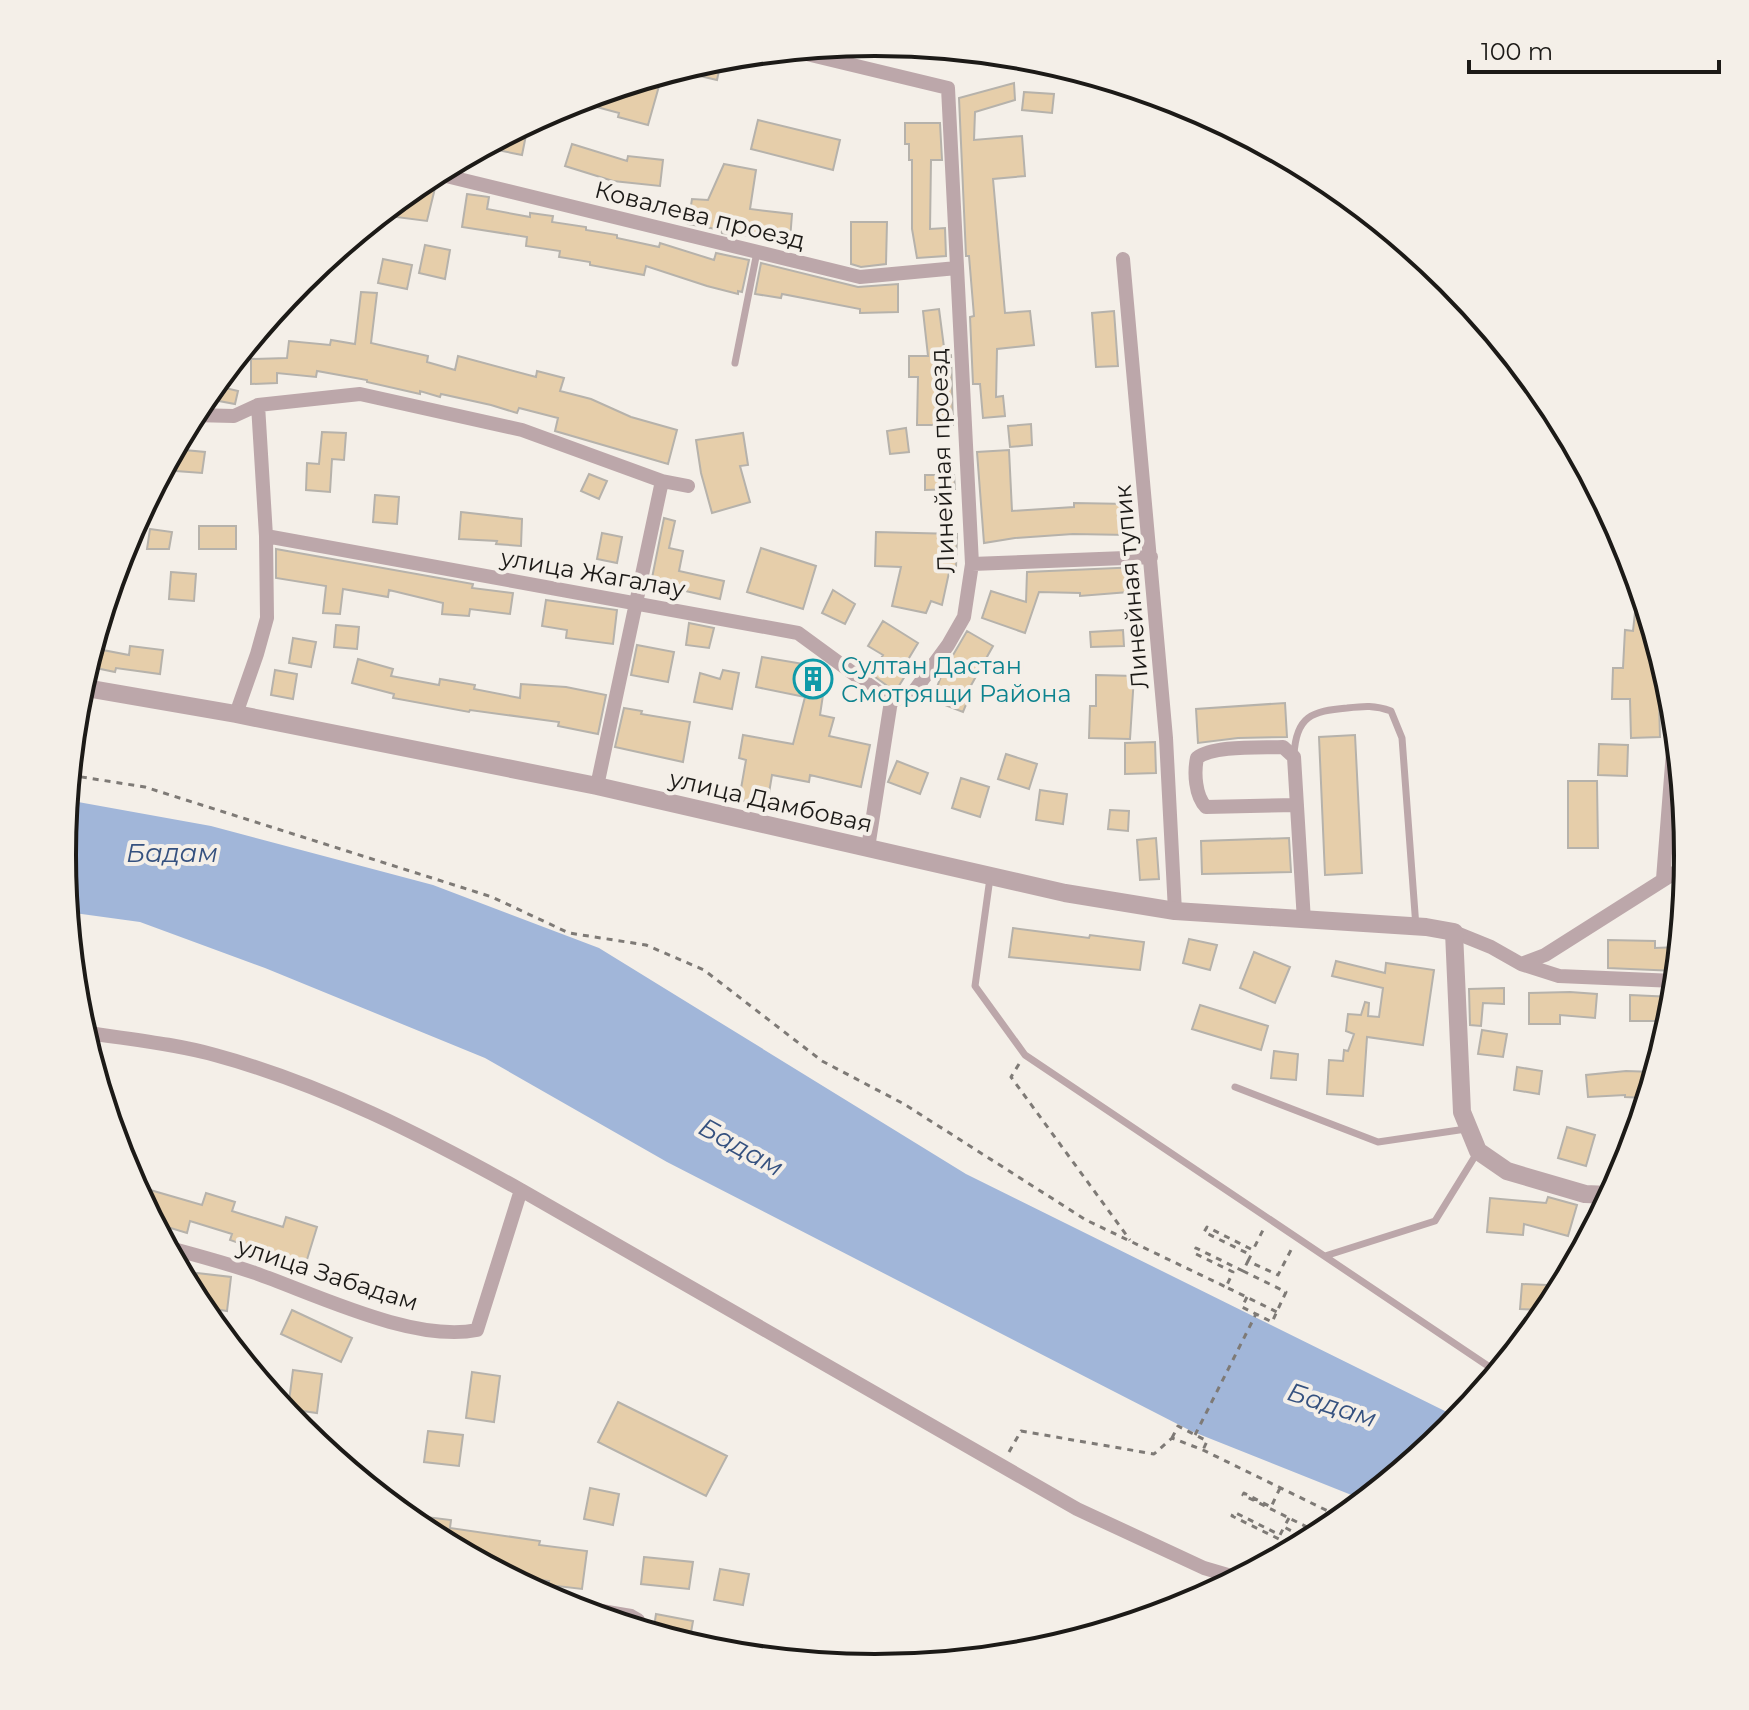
<svg xmlns="http://www.w3.org/2000/svg" width="1749" height="1710" font-family="Montserrat,sans-serif">
	<style>
		.water { fill: #a1b6d9 }
		.building { fill: #e6ceaa; stroke: #b6b2ab; stroke-width: 2 }
		.lines { fill: none; stroke-linecap: round; stroke-linejoin: round }
		.path { stroke: #7e7a76; stroke-width: 3; stroke-dasharray: 6 6; stroke-linecap: butt }
		.service { stroke: #bca7aa; stroke-width: 7 }
		.minor { stroke: #bca7aa; stroke-width: 14 }
		.tertiary { stroke: #bca7aa; stroke-width: 18 }
		.labels { text-anchor: middle; dominant-baseline: central; stroke-width: 8; stroke-linejoin: round; paint-order: stroke }
		.street-label { font-size: 24px; fill: #1c1a17; stroke: #f4efe8 }
		.culture-label { font-size: 24px; fill: #0d838f; stroke: #f4efe8; text-anchor: start }
		.water-label { font-size: 26px; font-style: italic; fill: #35517f; stroke: #f4efe8 }
		.rim { fill: none; stroke: #1c1a17; stroke-width: 4 }
	</style>
	<rect width="100%" height="100%" fill="#f4efe8"/>
	<!-- water -->
	<path class="water" d="M67,800l144,26 222,59 166,63 367,226 493,244 -10,12 -85,70 -173,-69 -524,-269 -182,-104 -220,-90 -125,-46 -73,-10 -5,-57z"/>
	<!-- building -->
	<path class="building" d="M722,57l-5,23 -43,-10 42,-12z
		M652,77l9,2 -13,46 -30,-8 1,-4 -45,-12z
		M1014,83l1,17 -40,12 -1,28 48,-4 3,40 -32,3 12,134 25,-2 4,34 -37,4 -1,48 7,-1 2,20 -22,2 -3,-34h-7l-3,-67 4,-1 -5,-60h-3l-7,-158z
		M1024,92l30,2 -2,19 -30,-3z
		M758,120l82,20 -7,30 -82,-21z
		M905,123h35l2,37h-11l-1,69 15,-1 1,28 -29,2 -5,-29v-69h-3v-16h-4z
		M510,132l16,3 -4,20 -40,-8z
		M572,144l55,17 1,-5 35,4 -3,26 -47,-5 -48,-15z
		M724,164l32,6 -6,39 42,5 -2,26 -68,-7 -1,-3 -33,-6 4,-25 16,1z
		M425,178l11,6 -9,37 -31,-4 5,-20z
		M467,194l22,3 -2,12 43,8v-4l23,3 -1,6 34,5v3l31,5v3l42,9 1,-4 54,17 2,-7 33,7 -7,32 -4,-1v3l-31,-8 -61,-20 -2,9 -54,-10v-3l-31,-5 1,-6 -34,-5 1,-9 -65,-10z
		M851,222h36l-1,42 -25,3 -10,-3z
		M425,245l25,5 -5,29 -26,-6z
		M383,259l29,6 -5,24 -29,-6z
		M761,263l97,24 40,-3v28l-38,1v-4l-78,-15 -1,4 -26,-4z
		M361,292l16,1 -6,50 57,13 -1,6 28,8 3,-14 78,21 1,-6 27,7 -4,13 31,8 40,18 46,13 -9,34 -113,-33 3,-13 -39,-10 -2,5 -26,-8 -50,-11 -1,3 -20,-6v3l-53,-12v-2l-50,-9 -1,6 -39,-4v10l-26,1v-25l36,-1 2,-17 41,4 1,-5 24,4z
		M939,309l6,46h6l2,70h-36l1,-48h-9v-21h19l-5,-45z
		M1114,311l4,55 -22,1 -4,-54z
		M213,385l25,6 -3,13 -32,-6z
		M1031,424l1,21 -22,2 -2,-21z
		M906,428l3,24 -19,2 -3,-23z
		M322,432l24,1 -2,27 -12,-1 -2,33 -24,-2 1,-27 12,1z
		M743,433l5,32 -8,1 10,36 -38,11 -11,-40 -5,-33z
		M174,449l31,3 -3,21 -39,-3z
		M1009,450l3,61 62,-4v-4l55,1v31l-56,-1 -58,4 -31,5 -7,-91z
		M589,474l18,7 -8,18 -18,-8z
		M925,475h29l1,14 -30,1z
		M375,495l24,2 -2,27 -24,-2z
		M461,512l61,7 -1,27 -25,-2 1,-3 -38,-2z
		M664,518l11,3 -6,27 14,3 -4,20 45,10 -4,18 -69,-16z
		M199,526h37v23h-37z
		M150,529l22,3 -3,17h-22z
		M876,532l81,2 -1,34h-6l-8,37 -11,-4 -5,12 -34,-7 9,-39 -26,-1z
		M602,533l20,4 -5,26 -20,-4z
		M761,548l55,18 -13,43 -56,-17z
		M276,549l197,35 -1,4 41,5 -3,21 -40,-5 -1,7 -27,-2 1,-11 -54,-13 -1,7 -45,-8 -3,25 -17,-1 3,-27 -50,-8z
		M1139,567l2,24 -61,5v-3l-41,-1 -14,41 -43,-15 9,-27 35,11 1,-30z
		M171,572l25,2 -2,27 -25,-2z
		M1638,584l24,81 -1,36 -2,-1 1,37 -29,1 -1,-39h-18l1,-31h10l2,-38 8,1z
		M833,590l22,14 -10,20 -23,-11z
		M546,600l71,10 -4,34 -47,-6 1,-8 -25,-4z
		M883,621l35,22 -18,30 5,3 -8,13 -4,1 -22,-16 12,-19 -15,-9z
		M689,623l25,5 -5,20 -23,-3z
		M336,625l23,2 -2,22 -23,-2z
		M1123,630l1,16 -33,1 -1,-15z
		M967,631l26,15 -24,43 3,1 -9,22 -31,-12 10,-26z
		M293,638l23,4 -5,25 -22,-4z
		M637,645l37,7 -6,30 -37,-7z
		M130,646l33,4 -3,24 -44,-6 -1,4 -29,-6 6,-18 37,7z
		M762,657l65,11 -7,47 14,3 -5,18 41,9 -9,42 -51,-12 -1,7 -37,-7 -5,30 -28,-5 7,-40 -7,-2 4,-23 50,9 12,-47 -49,-10z
		M358,659l35,10 -2,7 48,9 1,-6 35,6 -1,4 46,9 1,-14 45,3 40,8 -8,39 -40,-8 1,-4 -89,-12 -1,2 -76,-14 1,-4 -42,-11z
		M275,670l22,4 -4,25 -22,-4z
		M723,670l16,3 -7,36 -38,-7 6,-29 20,6z
		M1096,675l38,1 -4,63 -41,-1 1,-32h6z
		M1285,703l2,34 -49,1 -40,5 -2,-34z
		M624,708l18,3 -1,3 49,8 -7,40 -68,-15z
		M1355,735l7,138 -37,2 -6,-138z
		M1155,742l1,31 -31,1v-31z
		M1599,744l29,1 -1,31 -29,-1z
		M1006,754l31,10 -8,25 -31,-10z
		M897,761l31,12 -8,21 -32,-12z
		M961,778l28,9 -9,30 -28,-9z
		M1568,781h29l1,67h-30z
		M1040,790l27,4 -4,30 -27,-4z
		M1110,810l19,1 -1,20 -20,-2z
		M1156,838l3,41 -19,1 -3,-40z
		M1289,838l2,34 -89,2 -1,-33z
		M1013,928l76,10 1,-3 54,7 -4,28 -131,-13z
		M1189,939l28,6 -7,25 -27,-7z
		M1608,940l47,1v7l23,-1 -2,24 -68,-3z
		M1254,952l36,15 -15,36 -35,-15z
		M1336,961l49,12 1,-10 48,7 -11,75 -56,-8 -4,59 -36,-2 2,-34 14,1 1,-11 4,1 6,-17 -8,-3 2,-17 13,1 4,-13 4,1 -1,13 11,1 4,-29 -51,-12z
		M1504,988v16l-21,-1 -2,23 -11,-1 -1,-36z
		M1570,992l27,2 -2,24 -35,-3v9h-31v-31z
		M1630,995l43,2 -2,21h-13v3h-28z
		M1200,1005l68,21 -7,24 -69,-21z
		M1482,1030l25,4 -4,23 -25,-3z
		M1274,1051l24,3 -2,26 -25,-2z
		M1517,1067l25,4 -3,23 -25,-4z
		M1626,1071l28,1 -8,26 -21,-1v-2l-37,2 -2,-22z
		M1567,1127l28,8 -9,31 -28,-8z
		M133,1185l69,20 4,-12 29,9 -3,9 51,16 3,-10 31,10 -12,39 -75,-26 2,-6 -42,-13 -3,12 -33,-10z
		M1548,1197l29,8 -9,31 -44,-12 -1,11 -36,-3 3,-34 56,5z
		M197,1273l34,4 -4,34 -29,-5 -4,-8z
		M1522,1284l25,1 -1,25 -26,-1z
		M292,1310l60,28 -11,24 -60,-28z
		M293,1370l29,4 -5,39 -29,-4z
		M472,1372l28,4 -6,46 -28,-4z
		M618,1402l109,54 -21,40 -108,-54z
		M428,1431l35,4 -4,31 -35,-4z
		M590,1488l29,6 -6,31 -29,-6z
		M402,1514l49,6 -1,8 90,13 -1,4 48,6 -5,38 -34,-4 1,-4 -44,-6 -83,-44z
		M644,1557l49,5 -4,27 -48,-5z
		M720,1569l29,5 -6,31 -29,-5z
		M656,1614l37,7 -4,23 -36,-11z"/>
	<g class="lines">
		<!-- path -->
		<path class="path" d="M69,775l76,12 347,110 77,36 77,12 58,25 118,91 82,43 182,116 140,67
			M1019,1064l-8,13 119,163
			M1248,1261l3,-6 -47,-23 3,-5 46,23 11,-22
			M1243,1271l-47,-23 -2,5 39,19 -7,15 51,25
			M1247,1297l-5,10 30,15 14,-30 -43,-21 5,-10 30,14 14,-27
			M1195,1435l61,-121
			M1172,1438l6,-12 29,15 -4,9
			M1009,1452l12,-21 133,23 18,-16 31,12 133,65 -6,13
			M1280,1488l-9,19 -27,-14 -1,2 78,39
			M1289,1518l-5,9 25,13
			M1277,1557l8,-15 -53,-26 2,-4 46,23 4,-8"/>
		<!-- service -->
		<path class="service" d="M735,363l22,-111
			M1294,755c2,-39 18,-44 53,-47 17,-2 28,-3 44,3l11,27 14,189
			M990,878l-15,108 50,69 472,317
			M1235,1087l143,55 88,-13
			M1325,1256l110,-35 42,-68"/>
		<!-- minor -->
		<path class="minor" d="M790,50l158,38 24,476 -8,53 -16,28 -36,49 -21,7 -23,147
			M434,173l426,104 97,-9
			M1123,259l43,479 9,173
			M193,415l41,1 24,-11 102,-11 162,36 140,51 26,5
			M266,536l532,97 93,68
			M972,564l179,-7
			M236,714l21,-60 10,-36 -1,-82 -8,-131
			M597,786l65,-305
			M1297,805l-91,2c-11,-11 -12,-35 -9,-49 16,-13 65,-10 86,-11l11,10 10,164
			M1663,879l12,-153
			M1454,932l37,15 30,17 24,-9 142,-90
			M1521,964l38,12 116,5
			M83,1032c43,7 89,11 132,23 107,29 209,81 306,135l-44,140c-63,13 -162,-36 -222,-57 -29,-10 -59,-18 -89,-26
			M521,1190l556,319 127,59 34,10
			M560,1604l71,12 7,4 2,9"/>
		<!-- tertiary -->
		<path class="tertiary" d="M80,687l156,27 361,72 468,107 110,18 251,16 28,5 8,180 16,39 29,20 78,23 25,1"/>
	</g>
	<!-- icons -->
	<defs>
		<symbol id="building-ring" viewBox="-11 -11 22 22"><circle r="9.5" fill="#f4efe8" stroke="#0f9aa8" stroke-width="1.5"/><path d="M-4-6H4V6H1V3H-1V6H-4ZM-2.5-4.3h1.7v1.8h-1.7ZM.8-4.3h1.7v1.8H.8ZM-2.5-1h1.7V.8h-1.7ZM.8-1h1.7V.8H.8Z" fill="#0f9aa8"/></symbol>
	</defs>
	<g fill-rule="evenodd">
		<use href="#building-ring" x="791" y="657" width="44" height="44"/>
	</g>
	<g class="labels">
		<!-- street labels -->
		<g class="street-label">
			<text transform="translate(700 215) rotate(14)">Ковалева проезд</text>
			<text transform="translate(942 461) rotate(-92)">Линейная проезд</text>
			<text transform="translate(593 573) rotate(10)">улица Жагалау</text>
			<text transform="translate(1131 587) rotate(-95)">Линейная тупик</text>
			<text transform="translate(771 801) rotate(13)">улица Дамбовая</text>
			<text transform="translate(328 1274) rotate(18)">улица Забадам</text>
		</g>
		<!-- culture labels -->
		<g class="culture-label">
			<text x="841" y="665">Султан Дастан<tspan x="841" dy="28">Смотрящи Района</tspan></text>
		</g>
		<!-- water labels -->
		<g class="water-label">
			<text x="172" y="853">Бадам</text>
			<text transform="translate(741 1147) rotate(29)">Бадам</text>
			<text transform="translate(1332 1405) rotate(18)">Бадам</text>
		</g>
	</g>
	<!-- crop -->
	<path d="M0 0H1749V1710H0ZM76 855a799 799 0 1 1 1598 0a799 799 0 1 1-1598 0Z" fill="#f4efe8" fill-rule="evenodd"/>
	<path class="rim" d="M76 855a799 799 0 1 1 1598 0a799 799 0 1 1-1598 0Z"/>
	<!-- scale -->
	<path d="M1469 60v12h250v-12" fill="none" stroke="#1c1a17" stroke-width="4"/>
	<text x="1481" y="60" font-size="24" fill="#1c1a17" stroke="#f4efe8" stroke-width="6" paint-order="stroke">100 m</text>
</svg>
